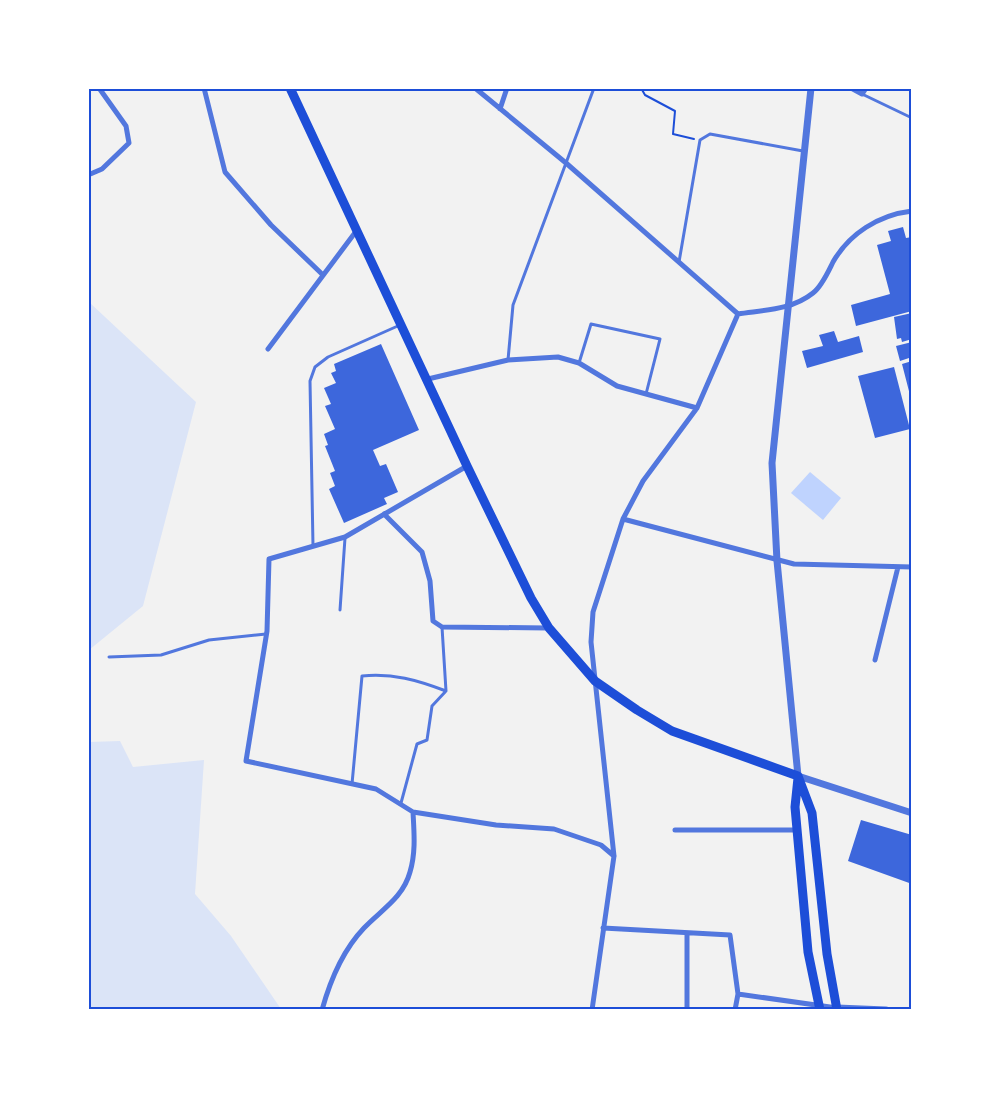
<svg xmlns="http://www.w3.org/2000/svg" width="1000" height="1098" font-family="'DejaVu Sans',sans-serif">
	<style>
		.green { fill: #dbe4f7 }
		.water { fill: #bfd3fe }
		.building { fill: #3d67dc }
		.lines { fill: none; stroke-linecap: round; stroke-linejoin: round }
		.path { stroke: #1d4ed8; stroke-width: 2 }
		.service { stroke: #5277de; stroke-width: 3 }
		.minor { stroke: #5277de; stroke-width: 5 }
		.tertiary { stroke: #5277de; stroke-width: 7 }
		.trunk { stroke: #1d4ed8; stroke-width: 9 }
		.neatline { fill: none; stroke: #1d4ed8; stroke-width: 2 }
	</style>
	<rect width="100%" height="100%" fill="#f2f2f2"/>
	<!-- green -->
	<path class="green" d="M89,302l107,100 -53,204 -54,44z
		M120,741l13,26 71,-7 -9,134 36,42 50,73h-192v-267z"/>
	<!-- water -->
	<path class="water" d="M810,472l31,26 -18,22 -32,-27z"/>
	<!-- building -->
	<path class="building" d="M903,227l3,11 6,-1v74l-56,15 -5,-21 39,-11 -13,-49 14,-4 -3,-10z
		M912,313v26l-10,3 -1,-4 -4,1 -3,-22z
		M834,331l4,11 21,-6 4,16 -56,16 -5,-17 21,-5 -4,-11z
		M912,342v15l-12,4 -4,-15z
		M381,344l38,86 -46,20 7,16 6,-2 12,28 -14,6 3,6 -43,19 -15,-34 6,-3 -5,-13 5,-2 -10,-25 3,-1 -4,-11 11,-5 -10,-23 6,-2 -7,-16 12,-5 -5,-10 5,-2 -2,-7z
		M912,361v38h-1l-9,-35z
		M894,367l16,62 -35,9 -17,-62z
		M861,820l51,15v49l-64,-23z"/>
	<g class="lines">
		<!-- path -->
		<path class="path" d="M641,88l4,7 30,16 -2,23 21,5"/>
		<!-- service -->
		<path class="service" d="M862,94l50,24
			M679,262l21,-122 10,-6 93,17
			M508,360l5,-55 81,-217
			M579,363l12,-39 69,15 -14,55
			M313,546l-3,-165 5,-14 13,-10 72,-32
			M340,610l5,-72
			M109,657l52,-2 48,-15 57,-6
			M352,784l10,-108c31,-3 55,4 84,15
			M401,803l16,-59 10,-4 5,-34 14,-15 -4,-64"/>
		<!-- minor -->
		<path class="minor" d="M204,88l21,84 46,53 52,50
			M475,88l91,75 172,151c26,-4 54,-4 75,-21 9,-7 15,-21 20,-31 16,-28 45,-47 79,-51
			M851,88l11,6 4,-6
			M500,109l7,-21
			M88,175l14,-6 27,-26 -3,-17 -27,-38
			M268,349l89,-119
			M428,379l80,-19 50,-3 21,6 38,23 80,22
			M467,466l-122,71 -76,22 -2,72 -21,130 130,28 37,23 83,13 58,4 47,16 13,11
			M384,514l38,38 8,29 3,40 9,6 106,1
			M623,519l171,45 118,3
			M875,660l23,-93
			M675,830h122
			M603,928l127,7 8,59 -3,16
			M687,933v77
			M738,994l99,14
			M322,1010c8,-29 21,-60 42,-82 17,-18 39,-30 46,-56 6,-20 4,-40 3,-60
			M592,1010l22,-154 -23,-214 2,-30 30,-93 20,-38 54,-73 41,-94"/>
		<!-- tertiary -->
		<path class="tertiary" d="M811,88l-39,375 5,98 21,215 114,37
			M837,1008l49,2"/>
		<!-- trunk -->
		<path class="trunk" d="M290,88l177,378 64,132 18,30 46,53 42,29 35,21 126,45
			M798,776l14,37 15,141 10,56
			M798,778l-3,29 13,145 12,58"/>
	</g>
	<!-- border -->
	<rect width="1000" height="1098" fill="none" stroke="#ffffff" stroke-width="180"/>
	<rect x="90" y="90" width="820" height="918" class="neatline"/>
</svg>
